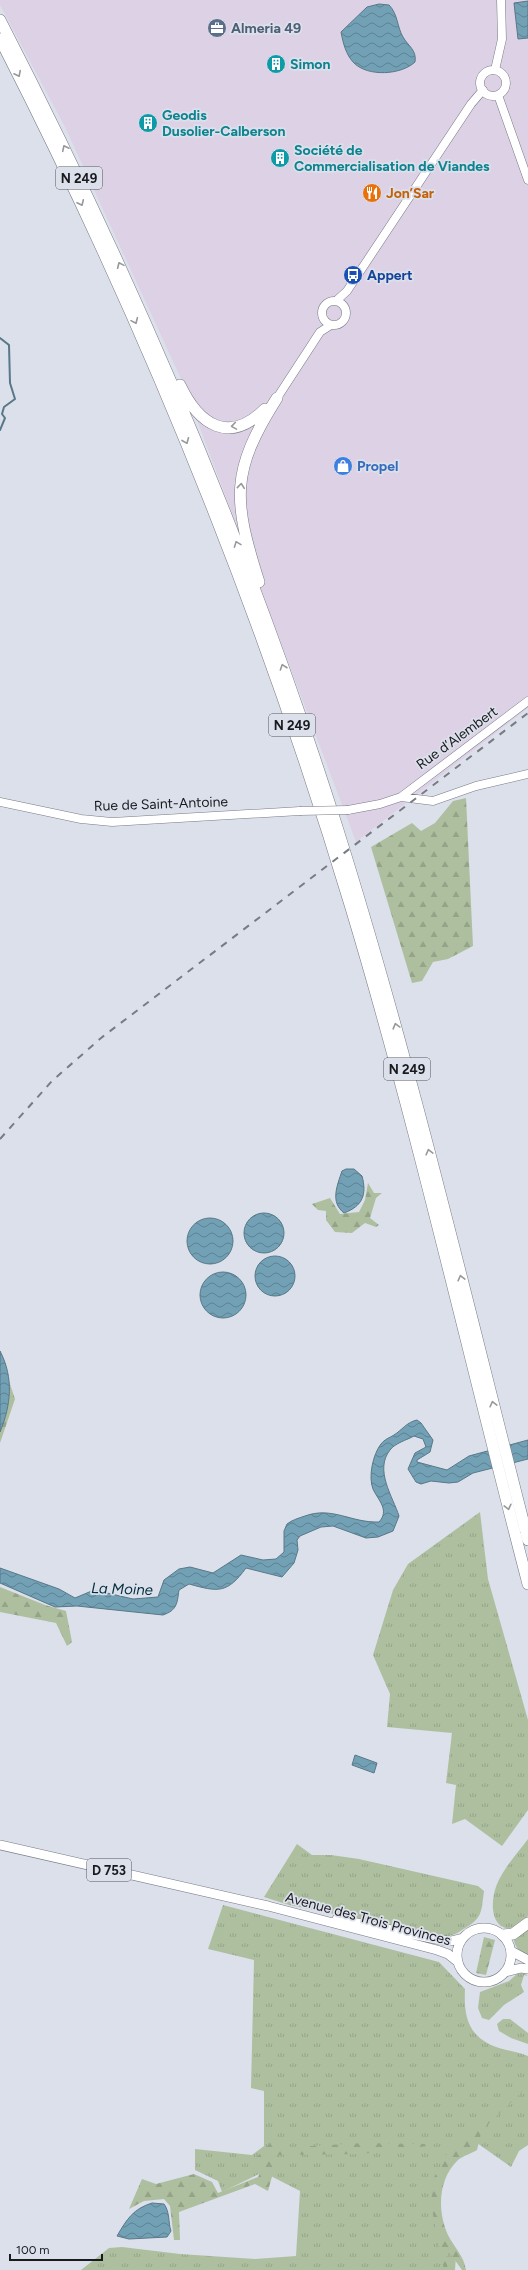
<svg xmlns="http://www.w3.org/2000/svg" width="528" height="2270" font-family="Figtree,sans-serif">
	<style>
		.commercial { fill: #ddd1e5 }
		.grass { fill: url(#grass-tufts) }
		.forest { fill: url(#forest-firs) }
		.water { fill: url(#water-waves); stroke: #577888 }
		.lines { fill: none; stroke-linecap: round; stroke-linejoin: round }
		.stream { stroke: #577888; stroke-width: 2 }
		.secondary-casing { stroke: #777a84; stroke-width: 9 }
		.primary-casing { stroke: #777a84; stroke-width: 10 }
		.highway-casing { stroke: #777a84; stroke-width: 12 }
		.secondary { stroke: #fff; stroke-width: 8 }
		.primary { stroke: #fff; stroke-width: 9 }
		.highway { stroke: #fff; stroke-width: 11 }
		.rail { stroke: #787b82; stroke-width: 2; stroke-dasharray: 7 7; stroke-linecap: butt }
		.secondary-bridge-casing { stroke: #777a84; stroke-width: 9; stroke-linecap: butt }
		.secondary-bridge { stroke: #fff; stroke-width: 8 }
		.oneway { stroke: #97989a }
		.labels { text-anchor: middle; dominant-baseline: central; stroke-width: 3.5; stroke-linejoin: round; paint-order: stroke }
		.shield { fill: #dce0eb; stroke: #53555c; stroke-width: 1 }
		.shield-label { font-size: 13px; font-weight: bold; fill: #181a1e }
		.service-label { font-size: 14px; font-weight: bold; fill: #4e5e75; stroke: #dce0eb; text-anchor: start }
		.culture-label { font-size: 14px; font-weight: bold; fill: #0d838f; stroke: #dce0eb; text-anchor: start }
		.food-label { font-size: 14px; font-weight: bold; fill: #c56008; stroke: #dce0eb; text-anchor: start }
		.transit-label { font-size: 14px; font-weight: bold; fill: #164399; stroke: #dce0eb; text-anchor: start }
		.shop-label { font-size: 14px; font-weight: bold; fill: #366cbe; stroke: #dce0eb; text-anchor: start }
		.street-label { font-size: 14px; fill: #181a1e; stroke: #dce0eb }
		.water-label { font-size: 15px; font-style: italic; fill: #03303f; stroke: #dce0eb }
	</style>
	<defs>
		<pattern id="grass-tufts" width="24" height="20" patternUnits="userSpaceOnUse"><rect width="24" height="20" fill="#aebfa0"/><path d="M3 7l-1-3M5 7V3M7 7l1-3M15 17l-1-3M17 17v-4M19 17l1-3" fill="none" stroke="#95a489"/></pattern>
		<pattern id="forest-firs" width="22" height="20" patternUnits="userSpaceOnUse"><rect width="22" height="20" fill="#aebfa0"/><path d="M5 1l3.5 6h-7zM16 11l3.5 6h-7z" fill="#95a489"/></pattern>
		<pattern id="water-waves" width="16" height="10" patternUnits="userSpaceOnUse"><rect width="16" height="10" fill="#72a1b5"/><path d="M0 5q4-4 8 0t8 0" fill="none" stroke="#5d8293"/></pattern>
	</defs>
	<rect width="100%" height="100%" fill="#dce0eb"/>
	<!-- commercial -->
	<path class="commercial" d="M0,0h528v708l-172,134 -173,-459 -118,-256 -65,-122z"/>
	<!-- grass -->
	<path class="grass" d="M480,1512l8,67 40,141v90l-26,36 -37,-27 -13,5 4,-39 -10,-2 6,-50 -65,-6 3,-33 -17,-39 20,-65 15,-26z
		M528,1839v77c-23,26 -40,6 -34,-22 4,-20 22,-39 34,-55z
		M297,1844l15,11h19l28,4 119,27 6,5c-3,22 -1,27 -22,39 -6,4 -10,6 -17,6l-156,-31 -25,-8z
		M223,1905l216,57 26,27c-1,23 1,43 24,55 12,6 27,7 39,12v89l-9,6 -8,16 -44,-31 -28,42 -2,40 19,37 -1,15h-374l28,-22 13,-1 58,7 75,5 41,-3 4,-65 -37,-19 -41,20 -4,-11 -23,-11v-21l57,6 12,-9v-55l-13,-3 3,-128 -46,-11z
		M528,1929v26c-10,-2 -12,-8 -15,-17z
		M524,1973l4,3 -4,-1 -3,10 3,7 -20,13 -15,15 -7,-2 -4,-10 2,-16 29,-11 8,-7z
		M503,2019h7l18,14v11l-17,-6 -12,-7 -2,-7z"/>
	<!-- forest -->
	<path class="forest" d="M466,798l7,148 -25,13 -15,3 -11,19 -10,2 -41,-136 41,-24 9,8 14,-8 18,-22z
		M368,1183l6,10h8l-6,5 -6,20 9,7 -3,2 -11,-4 -13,10 -17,-1 -9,-12v-9l-8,-1 -6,-6 18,-6 10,16 19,-2 6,-12z
		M0,1354l15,45 -15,44z
		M0,1587l45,18 21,6 6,31 -5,4 -11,-23 -56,-11z
		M484,1937l11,3 -9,35 -10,-2z
		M528,2076v10l-46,44 -5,20c-5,3 -14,6 -19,10 -20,19 -21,51 -10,75 6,12 16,21 18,35h-4l-13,-18 -3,5 2,13h-4l-13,-65 2,-26 19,-34z
		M271,2142l6,6 86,-5 62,1 3,2 -67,8 -83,1 -10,36 -13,-7 -76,28 1,28h-6l-4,-34 -6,-7 -20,2 -15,8 13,-30 14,5 38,-10 18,8 6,11 40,-16 5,-11 -8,-7z"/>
	<!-- water -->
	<path class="water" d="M528,1v37l-10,1 -4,-36z
		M379,4l10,1c9,9 8,22 14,32 5,9 14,13 12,25 -14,13 -47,15 -61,1 -8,-8 -11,-20 -13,-31l26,-25z
		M346,1169h8l8,7c5,18 1,30 -18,37 -14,-11 -7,-27 -2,-42z
		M244 1233a20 20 0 1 1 40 0a20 20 0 1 1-40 0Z
		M187 1241a23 23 0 1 1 46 0a23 23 0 1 1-46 0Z
		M255 1276a20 20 0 1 1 40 0a20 20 0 1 1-40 0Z
		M200 1295a23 23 0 1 1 46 0a23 23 0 1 1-46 0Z
		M0,1351c14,27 11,54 0,81z
		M417,1420l4,3 12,17 -3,12 -13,8v2l30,8 22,-14 59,-16v19l-55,14 -15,9 -9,1 -18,-2 -10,3 -5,-2 -8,-13 7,-16 11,-6 -3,-8 -9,-3c-7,4 -19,7 -24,14 -16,20 3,47 9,66l-6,15 -15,6 -12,1 -33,-12 -12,1 -21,9 -3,4 1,10 -4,13 -12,14 -36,-9c-19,26 -28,24 -57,16l-10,6c-2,14 -2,20 -16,25l-86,-9 -22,1 -55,-24v-15l59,21 16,9 19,-8 39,9 25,-2 6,-17 15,-11 11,-2 23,6 28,-18 22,5 13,-1 8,-7v-21l3,-7c5,-4 12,-6 18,-8 27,-10 46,7 74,6 11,-12 -1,-22 -6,-33 -5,-12 0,-35 8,-45 4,-5 8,-6 13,-9 8,-5 13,-13 23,-15z
		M355,1755l22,8 -3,10 -22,-8z
		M152,2203l12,1c6,8 4,18 7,27l-4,6 -38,2 -12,-3c10,-17 16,-27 35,-33z"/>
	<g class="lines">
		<!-- stream -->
		<path class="stream" d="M0,338l9,7 1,38 5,16 -11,8 -2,7 3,4 -5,12"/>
		<defs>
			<path id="secondary" d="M495,70l7,-31 -1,-39
				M480 83a13 13 0 1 1 26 0a13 13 0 1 1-26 0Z
				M498,95l30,85
				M336,301l11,-10 124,-187 12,-14
				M322 313a12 12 0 1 1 24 0a12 12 0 1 1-24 0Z
				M277,398l43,-66 11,-7
				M401,797l127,-96
				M0,802l81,17 31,3 188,-11
				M348,810l32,-6 21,-7 32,4 43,-15 52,-12"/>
			<path id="primary" d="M0,1845l268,61 169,44 11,4 10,8
				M337,1919l104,21 10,1 12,-3
				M457 1955a27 27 0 1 1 54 0a27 27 0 1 1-54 0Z
				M511,1951l17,9
				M505,1972l16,-4 7,1"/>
			<path id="highway" d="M0,20c134,260 249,528 337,807 74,235 130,475 191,713
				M0,39c143,279 261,569 351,869 67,223 118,451 177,676
				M180,385c19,40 49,60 85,24
				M259,582c-26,-82 -29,-110 18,-184
				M503,1935l10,-1 15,-11"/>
		</defs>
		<!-- secondary casing -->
		<use href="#secondary" class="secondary-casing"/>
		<!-- primary casing -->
		<use href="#primary" class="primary-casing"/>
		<!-- highway casing -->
		<use href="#highway" class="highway-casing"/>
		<!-- secondary -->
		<use href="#secondary" class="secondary"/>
		<!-- primary -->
		<use href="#primary" class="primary"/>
		<!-- highway -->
		<use href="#highway" class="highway"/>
		<!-- rail -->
		<path class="rail" d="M0,1139l52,-58 49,-43 427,-325"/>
		<defs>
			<path id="secondary-bridge" d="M300,811l48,-1"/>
		</defs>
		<!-- secondary-bridge casing -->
		<use href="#secondary-bridge" class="secondary-bridge-casing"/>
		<!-- secondary-bridge -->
		<use href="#secondary-bridge" class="secondary-bridge"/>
	</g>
	<!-- one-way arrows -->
	<defs><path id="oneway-chevron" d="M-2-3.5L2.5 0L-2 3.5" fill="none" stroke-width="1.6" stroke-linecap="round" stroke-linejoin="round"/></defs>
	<g class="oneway">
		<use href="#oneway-chevron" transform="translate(18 74) rotate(63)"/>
		<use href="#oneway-chevron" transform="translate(65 148) rotate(-116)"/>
		<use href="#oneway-chevron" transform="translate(81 203) rotate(65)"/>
		<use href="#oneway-chevron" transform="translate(120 265) rotate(-114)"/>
		<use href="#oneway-chevron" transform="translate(135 321) rotate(66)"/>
		<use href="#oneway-chevron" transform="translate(234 426) rotate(171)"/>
		<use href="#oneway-chevron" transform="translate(186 441) rotate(68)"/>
		<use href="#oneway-chevron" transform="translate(241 486) rotate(-84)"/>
		<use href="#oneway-chevron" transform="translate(237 544) rotate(-111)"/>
		<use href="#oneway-chevron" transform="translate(283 667) rotate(-109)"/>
		<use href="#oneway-chevron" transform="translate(396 1026) rotate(-105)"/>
		<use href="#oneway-chevron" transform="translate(429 1152) rotate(-104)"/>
		<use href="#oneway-chevron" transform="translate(461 1278) rotate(-104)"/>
		<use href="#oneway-chevron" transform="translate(493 1404) rotate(-104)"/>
		<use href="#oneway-chevron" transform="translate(508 1507) rotate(76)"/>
	</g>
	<!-- icons -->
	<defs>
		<symbol id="office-disc" viewBox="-11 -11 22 22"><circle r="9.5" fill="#5c6f8a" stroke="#dce0eb"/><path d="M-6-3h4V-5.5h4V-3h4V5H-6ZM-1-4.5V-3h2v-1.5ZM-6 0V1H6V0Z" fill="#fff"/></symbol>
		<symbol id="building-disc" viewBox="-11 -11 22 22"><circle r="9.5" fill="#0f9aa8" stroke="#dce0eb"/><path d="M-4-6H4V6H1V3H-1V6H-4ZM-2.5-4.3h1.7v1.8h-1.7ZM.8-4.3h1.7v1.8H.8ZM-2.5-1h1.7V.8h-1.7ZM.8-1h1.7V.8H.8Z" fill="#fff"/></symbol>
		<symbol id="restaurant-disc" viewBox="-11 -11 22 22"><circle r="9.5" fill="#e8710a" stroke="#dce0eb"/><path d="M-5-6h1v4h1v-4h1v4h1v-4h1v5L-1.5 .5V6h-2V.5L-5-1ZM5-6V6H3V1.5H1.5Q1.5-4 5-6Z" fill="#fff"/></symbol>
		<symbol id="bus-disc" viewBox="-11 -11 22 22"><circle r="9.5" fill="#1a4fb4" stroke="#dce0eb"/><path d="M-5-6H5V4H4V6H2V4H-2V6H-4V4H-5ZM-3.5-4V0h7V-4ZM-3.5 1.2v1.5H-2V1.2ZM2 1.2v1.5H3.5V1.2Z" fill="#fff"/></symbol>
		<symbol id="shop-disc" viewBox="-11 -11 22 22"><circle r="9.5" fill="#3f7fe0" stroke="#dce0eb"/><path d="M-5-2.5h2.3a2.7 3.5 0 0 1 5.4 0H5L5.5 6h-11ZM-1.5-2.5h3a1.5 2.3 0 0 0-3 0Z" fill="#fff"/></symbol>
	</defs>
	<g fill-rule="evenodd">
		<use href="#office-disc" x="206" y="17" width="22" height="22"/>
		<use href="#building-disc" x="265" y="53" width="22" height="22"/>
		<use href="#building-disc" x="137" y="112" width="22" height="22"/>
		<use href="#building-disc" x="269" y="147" width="22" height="22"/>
		<use href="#restaurant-disc" x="361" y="182" width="22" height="22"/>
		<use href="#bus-disc" x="342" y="264" width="22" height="22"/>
		<use href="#shop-disc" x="332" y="455" width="22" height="22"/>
	</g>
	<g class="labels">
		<!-- shield labels -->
		<g class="shield">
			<rect x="56" y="167" width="46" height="22" rx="3"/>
			<rect x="269" y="714" width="46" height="22" rx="3"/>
			<rect x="384" y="1058" width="46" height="22" rx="3"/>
			<rect x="87" y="1859" width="44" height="22" rx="3"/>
		</g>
		<g class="shield-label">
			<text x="79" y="178">N 249</text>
			<text x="292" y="725">N 249</text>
			<text x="407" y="1069">N 249</text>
			<text x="109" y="1870">D 753</text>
		</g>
		<!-- service labels -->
		<g class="service-label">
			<text x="231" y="28">Almeria 49</text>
		</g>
		<!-- culture labels -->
		<g class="culture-label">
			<text x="290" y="64">Simon</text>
			<text x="162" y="115">Geodis<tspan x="162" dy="16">Dusolier-Calberson</tspan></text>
			<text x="294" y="150">Société de<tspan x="294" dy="16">Commercialisation de Viandes</tspan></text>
		</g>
		<!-- food labels -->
		<g class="food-label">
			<text x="386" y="193">Jon’Sar</text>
		</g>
		<!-- transit labels -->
		<g class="transit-label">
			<text x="367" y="275">Appert</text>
		</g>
		<!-- shop labels -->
		<g class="shop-label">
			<text x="357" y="466">Propel</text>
		</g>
		<!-- street labels -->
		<g class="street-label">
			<text transform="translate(457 738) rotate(-36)">Rue d’Alembert</text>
			<text transform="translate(161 804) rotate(-2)">Rue de Saint-Antoine</text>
			<text transform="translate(368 1919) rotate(15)">Avenue des Trois Provinces</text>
		</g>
		<!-- water labels -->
		<g class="water-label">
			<text transform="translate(122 1589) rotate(2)">La Moine</text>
		</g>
	</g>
	<!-- scale -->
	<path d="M10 2254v6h92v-6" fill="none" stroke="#181a1e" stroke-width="2"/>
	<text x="16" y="2254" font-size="12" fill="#181a1e" stroke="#dce0eb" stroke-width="3" paint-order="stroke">100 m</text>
</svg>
